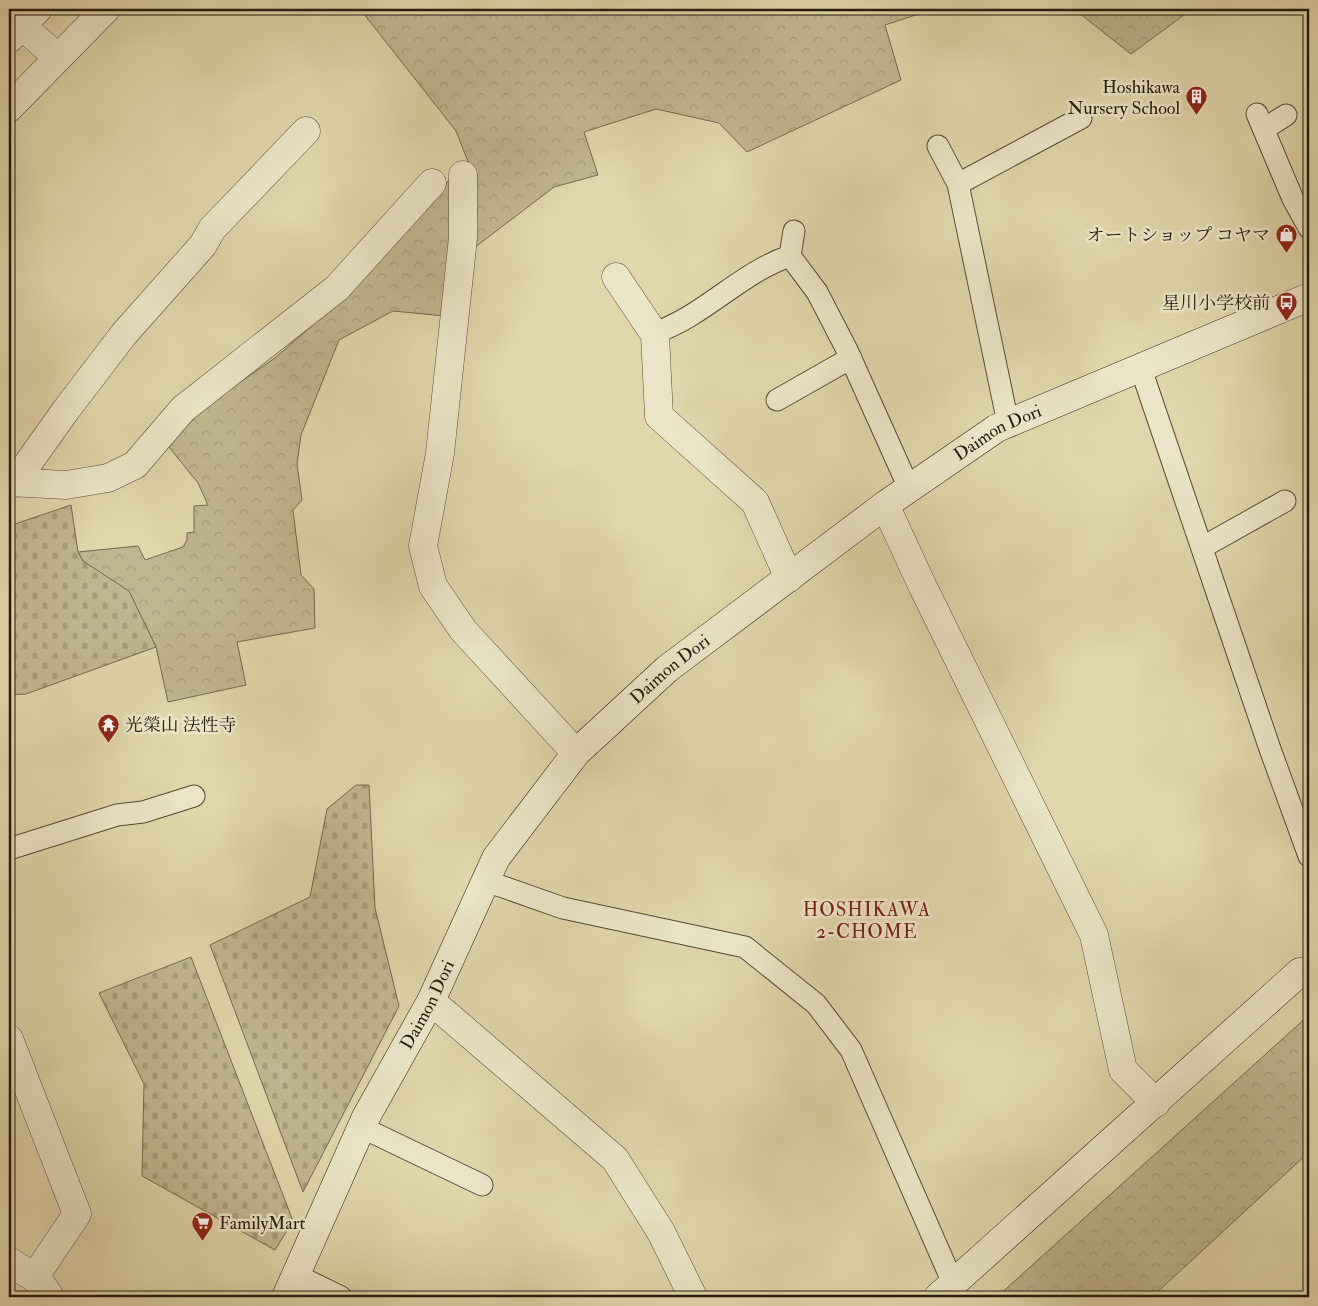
<svg xmlns="http://www.w3.org/2000/svg" width="1318" height="1306" font-family="'IM FELL Double Pica','Noto Serif JP',serif">
	<style>
		.forest { fill: url(#forest-crowns); stroke: #726850 }
		.cemetery { fill: url(#cemetery-stones); stroke: #726850 }
		.lines { fill: none; stroke-linecap: round; stroke-linejoin: round }
		.lane-casing { stroke: #544a36; stroke-width: 23 }
		.street-casing { stroke: #544a36; stroke-width: 29 }
		.secondary-casing { stroke: #251b0f; stroke-width: 29 }
		.lane { stroke: #ebe4c8; stroke-width: 21 }
		.street { stroke: #ebe4c8; stroke-width: 28 }
		.secondary { stroke: #ebe4c8; stroke-width: 28 }
		.labels { text-anchor: middle; dominant-baseline: central; stroke-width: 5; stroke-linejoin: round; paint-order: stroke }
		.poi-label { font-size: 18px; fill: #251b0f; stroke: #ebe4c8; text-anchor: end }
		.street-label { font-size: 18px; fill: #251b0f; stroke: #ebe4c8 }
		.neighbourhood-label { font-size: 19px; letter-spacing: 1px; fill: #7a1f14; stroke: #ebe4c8 }
	</style>
	<defs>
		<pattern id="forest-crowns" width="20" height="18" patternUnits="userSpaceOnUse" patternTransform="scale(1.25)"><rect width="20" height="18" fill="#c0b590"/><path d="M2 6a3 3 0 1 1 6 0M12 15a3 3 0 1 1 6 0" fill="none" stroke="#a59b7b"/></pattern>
		<pattern id="cemetery-stones" width="16" height="16" patternUnits="userSpaceOnUse" patternTransform="scale(1.25)"><rect width="16" height="16" fill="#c0b590"/><path d="M2 7V4a2 2 0 0 1 4 0v3zM10 15v-3a2 2 0 0 1 4 0v3z" fill="#a59b7b"/></pattern>
	</defs>
	<rect width="100%" height="100%" fill="#e0d5ab"/>
	<filter id="stains"><feTurbulence type="fractalNoise" baseFrequency=".004" numOctaves="4"/><feColorMatrix values="0 0 0 0 .2 0 0 0 0 .09 0 0 0 0 .02 0 0 0 .5 -.17"/></filter>
	<radialGradient id="worn" r=".72"><stop offset=".6" stop-color="#630" stop-opacity="0"/><stop offset="1" stop-color="#630" stop-opacity=".3"/></radialGradient>
	<!-- forest -->
	<path class="forest" d="M360,9h574l-49,16 16,55 -154,72 -28,-29 -63,-14 -72,23 14,43 -44,12 -84,64 1,-82 -15,-38z
		M1074,9h118l-61,45z
		M450,179l5,9 -10,128 -52,-5 -54,29 -38,95 -4,29 5,36 -9,10 8,65 13,14 1,39 -78,14 9,43 -78,17 -12,-55 -27,-55 -46,-31 -5,-9 60,-6 7,14 38,-13 4,-7v-7l7,-1v-26l14,-1 -10,-22 -29,-36 24,-32 82,-57 63,-55z
		M1309,1015v137l-157,145h-155z"/>
	<!-- cemetery -->
	<path class="cemetery" d="M71,505l7,47 5,9 46,30 27,56 -130,47 -17,1v-184l3,14z
		M356,785h13l6,123 24,98 -96,186 -93,-247 100,-48 17,-88z
		M191,957l102,264 -18,29 -133,-74 2,-92 -45,-91z"/>
	<g class="lines">
		<defs>
			<path id="lane" d="M1257,114l36,85 16,29
				M1264,129l22,-14
				M938,146l20,38
				M794,231l-4,25 27,36 30,58 62,138
				M654,333c49,-16 87,-61 136,-77
				M1140,366l130,383 39,107
				M777,400l74,-42
				M1008,423l-50,-239 123,-66
				M1203,547l82,-46
				M9,849l108,-34 26,-3 51,-16
				M486,881l77,27 182,39 71,57 35,46 102,233
				M361,1127l121,58
				M296,1275l45,22"/>
			<path id="street" d="M22,26l35,31
				M9,108l97,-99
				M463,175v63l-23,215 -17,93 10,40 30,44 113,123
				M616,277l39,58 4,81 96,86 34,76
				M9,482l57,3 42,-7 27,-13 48,-56 154,-121 95,-105
				M14,483l52,-73 58,-76 79,-89 9,-16 94,-98
				M885,505l37,80 172,350 29,135 33,33
				M431,1001l184,158 46,73 32,65
				M9,1039l68,175 -43,64
				M9,1261l30,20 11,16"/>
			<g id="secondary">
				<path d="M9,39l29,-30"/>
				<path id="s1" d="M286,1297l80,-180 65,-116 65,-143 80,-105 91,-84 218,-164 112,-77 312,-131"/>
				<path d="M938,1297l362,-325"/>
			</g>
		</defs>
		<!-- lane casing -->
		<use href="#lane" class="lane-casing"/>
		<!-- street casing -->
		<use href="#street" class="street-casing"/>
		<!-- secondary casing -->
		<use href="#secondary" class="secondary-casing"/>
		<!-- lane -->
		<use href="#lane" class="lane"/>
		<!-- street -->
		<use href="#street" class="street"/>
		<!-- secondary -->
		<use href="#secondary" class="secondary"/>
	</g>
	<!-- icons -->
	<defs>
		<symbol id="building-pin" viewBox="-11 -11 22 30"><path d="M0 17L-7.5 6A9.5 9.5 0 1 1 7.5 6Z" fill="#8f2418" stroke="#ebe4c8"/><path d="M-4-6H4V6H1V3H-1V6H-4ZM-2.5-4.3h1.7v1.8h-1.7ZM.8-4.3h1.7v1.8H.8ZM-2.5-1h1.7V.8h-1.7ZM.8-1h1.7V.8H.8Z" fill="#fff"/></symbol>
		<symbol id="shop-pin" viewBox="-11 -11 22 30"><path d="M0 17L-7.5 6A9.5 9.5 0 1 1 7.5 6Z" fill="#8f2418" stroke="#ebe4c8"/><path d="M-5-2.5h2.3a2.7 3.5 0 0 1 5.4 0H5L5.5 6h-11ZM-1.5-2.5h3a1.5 2.3 0 0 0-3 0Z" fill="#fff"/></symbol>
		<symbol id="bus-pin" viewBox="-11 -11 22 30"><path d="M0 17L-7.5 6A9.5 9.5 0 1 1 7.5 6Z" fill="#8f2418" stroke="#ebe4c8"/><path d="M-5-6H5V4H4V6H2V4H-2V6H-4V4H-5ZM-3.5-4V0h7V-4ZM-3.5 1.2v1.5H-2V1.2ZM2 1.2v1.5H3.5V1.2Z" fill="#fff"/></symbol>
		<symbol id="temple-pin" viewBox="-11 -11 22 30"><path d="M0 17L-7.5 6A9.5 9.5 0 1 1 7.5 6Z" fill="#8f2418" stroke="#ebe4c8"/><path d="M0-6L5-2H3V0L6.5 2.5H4V6H1.5V3h-3V6H-4V2.5H-6.5L-3 0V-2H-5Z" fill="#fff"/></symbol>
		<symbol id="supermarket-pin" viewBox="-11 -11 22 30"><path d="M0 17L-7.5 6A9.5 9.5 0 1 1 7.5 6Z" fill="#8f2418" stroke="#ebe4c8"/><path d="M-6-5.5h2.5l.6 2H6L4.5 2H-2.5L-4.4-4H-6ZM-1.5 3.2a1.3 1.3 0 1 0 .1 0ZM3 3.2a1.3 1.3 0 1 0 .1 0Z" fill="#fff"/></symbol>
	</defs>
	<g fill-rule="evenodd">
		<use href="#building-pin" x="1184" y="84" width="25" height="34"/>
		<use href="#shop-pin" x="1274" y="222" width="25" height="34"/>
		<use href="#bus-pin" x="1274" y="290" width="25" height="34"/>
		<use href="#temple-pin" x="96" y="712" width="25" height="34"/>
		<use href="#supermarket-pin" x="190" y="1210" width="25" height="34"/>
	</g>
	<g class="labels">
		<!-- poi labels -->
		<g class="poi-label">
			<text x="1180" y="87">Hoshikawa<tspan x="1180" dy="21">Nursery School</tspan></text>
			<text x="1270" y="235">オートショップ コヤマ</text>
			<text x="1270" y="303">星川小学校前</text>
			<text x="125" y="725" text-anchor="start">光榮山 法性寺</text>
			<text x="219" y="1223" text-anchor="start">FamilyMart</text>
		</g>
		<!-- street labels -->
		<g class="street-label">
			<text stroke="none"><textPath href="#s1" startOffset="1150">Daimon Dori</textPath></text>
			<text stroke="none"><textPath href="#s1" startOffset="745">Daimon Dori</textPath></text>
			<text stroke="none"><textPath href="#s1" startOffset="325">Daimon Dori</textPath></text>
		</g>
		<!-- neighbourhood labels -->
		<g class="neighbourhood-label">
			<text x="867" y="910">HOSHIKAWA<tspan x="867" dy="22">2-CHOME</tspan></text>
		</g>
	</g>
	<!-- margin -->
	<rect width="1318" height="1306" fill="none" stroke="#e0d5ab" stroke-width="30"/>
	<rect x="10" y="10" width="1298" height="1286" fill="none" stroke="#251b0f" stroke-width="2.5"/>
	<rect x="15" y="15" width="1288" height="1276" fill="none" stroke="#251b0f"/>
	<rect width="100%" height="100%" filter="url(#stains)"/>
	<rect width="100%" height="100%" fill="url(#worn)"/>
</svg>
